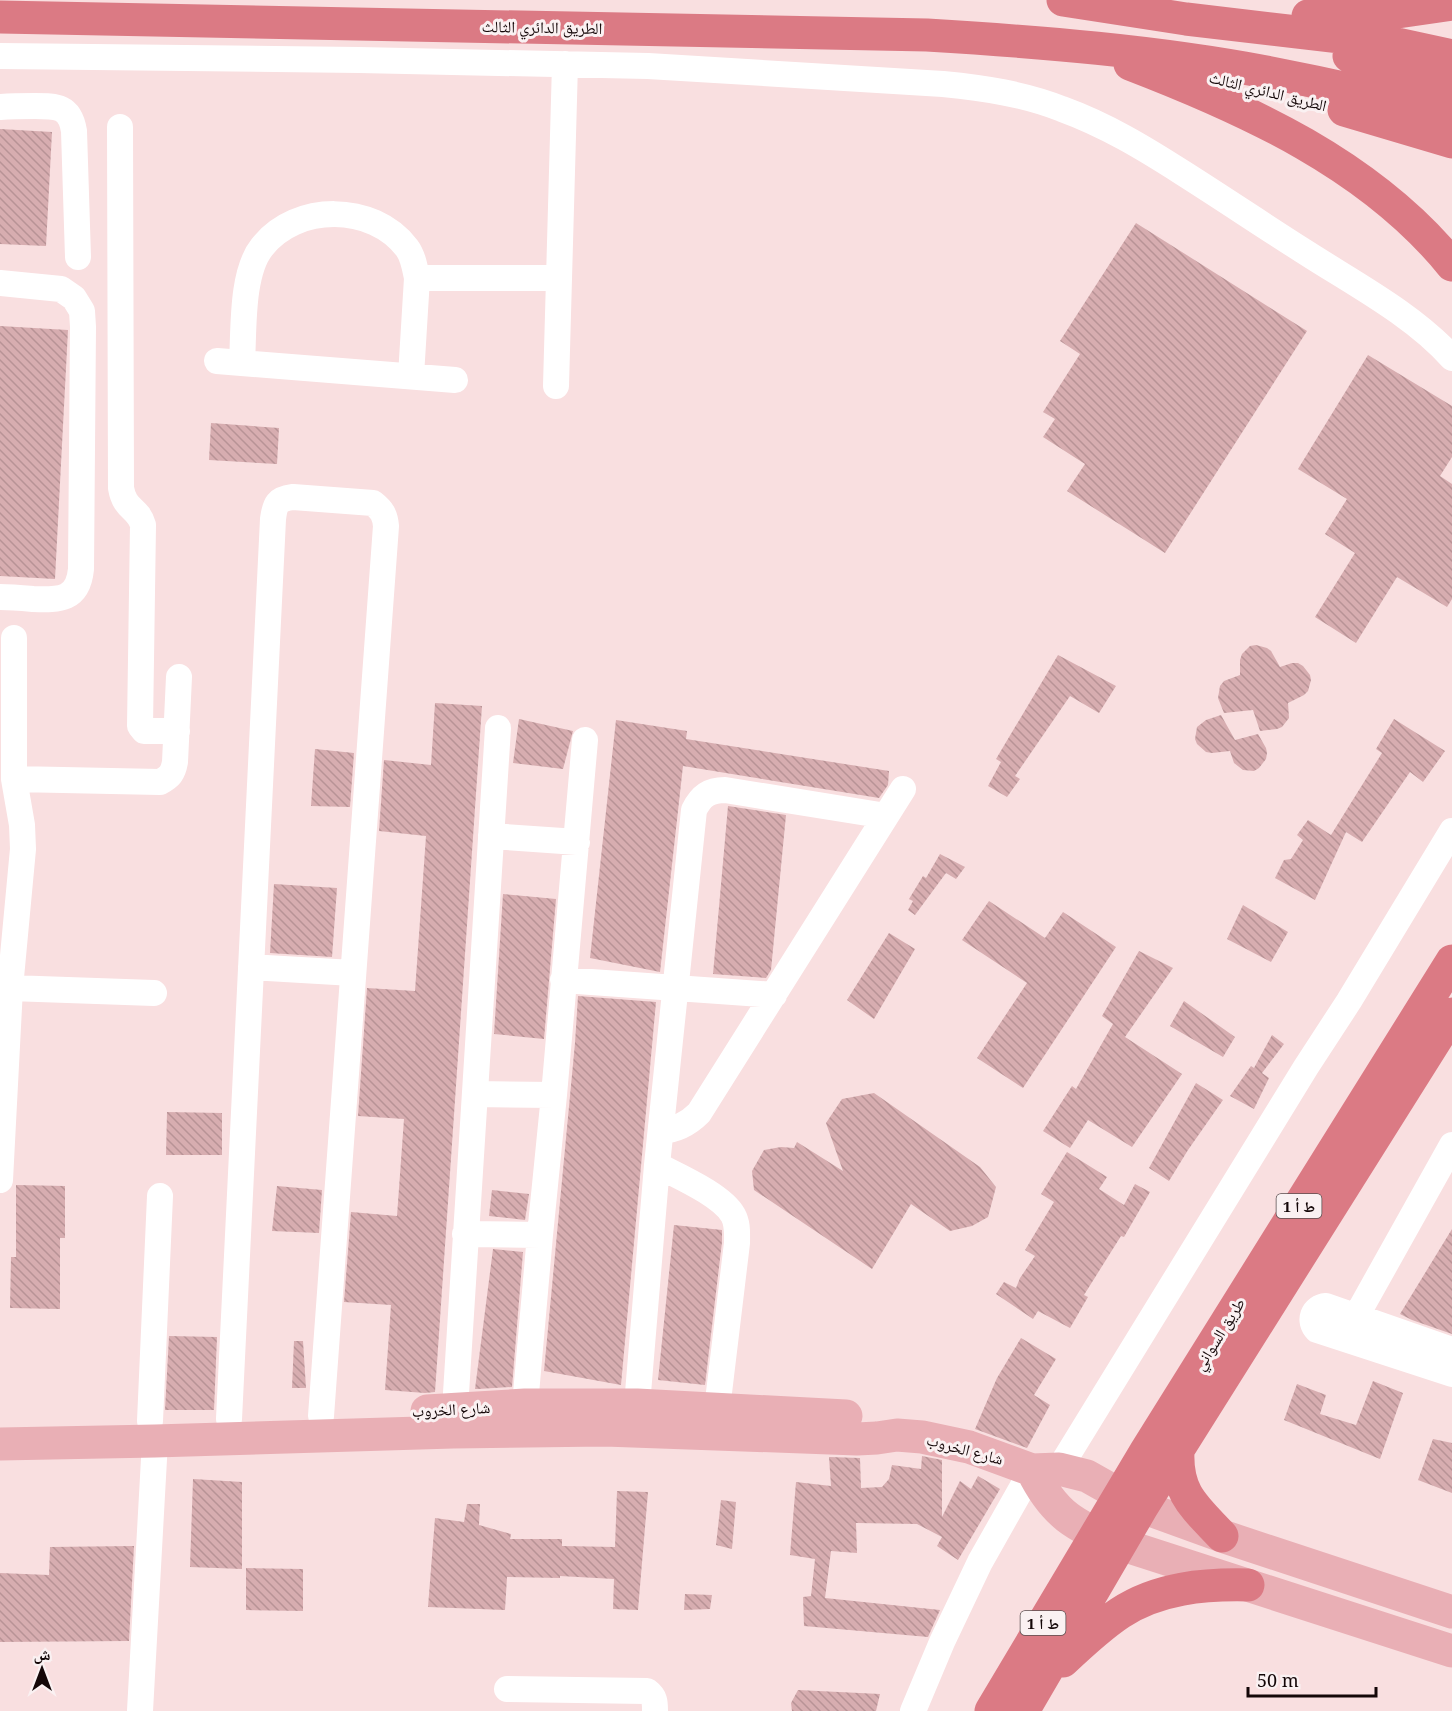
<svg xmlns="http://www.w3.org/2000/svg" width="1452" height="1711" font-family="'Noto Serif','Noto Naskh Arabic',serif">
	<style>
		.building { fill: url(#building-back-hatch) }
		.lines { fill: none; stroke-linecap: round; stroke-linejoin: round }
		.minor { stroke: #fff; stroke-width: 26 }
		.major { stroke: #e9afb5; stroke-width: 33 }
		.highway { stroke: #db7a84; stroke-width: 33 }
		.labels { text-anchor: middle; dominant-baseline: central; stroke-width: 6; stroke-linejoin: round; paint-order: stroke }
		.shield { fill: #faf1f2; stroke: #594d4e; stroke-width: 1.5 }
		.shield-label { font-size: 15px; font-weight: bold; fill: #140708 }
		.street-label { font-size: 16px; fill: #140708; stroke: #faf1f2 }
	</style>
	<defs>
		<pattern id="building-back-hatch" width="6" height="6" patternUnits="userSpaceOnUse" patternTransform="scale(1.5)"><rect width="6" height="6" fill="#d7adb0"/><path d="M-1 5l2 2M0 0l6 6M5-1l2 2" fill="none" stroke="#b89396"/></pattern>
	</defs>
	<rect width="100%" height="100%" fill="#f9dfe0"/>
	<!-- building -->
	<path class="building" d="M0,129l52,3 -6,114 -46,-2z
		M1136,223l171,108 -142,222 -98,-62 18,-27 -42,-27 12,-18 -12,-7 37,-58 -20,-13z
		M0,326l68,4 -13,249 -55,-3z
		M1368,355l84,51v51l-12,19 12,8v115l-5,8 -50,-30 -41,66 -41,-26 40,-64 -30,-19 22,-35 -49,-30z
		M211,423l68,5 -2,36 -68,-4z
		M1256,645l11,3 4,3 9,16 12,-4h6l5,3 7,9 1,5 -3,11 -4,4 -16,8 1,15 -7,9 -5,2 -17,2 -7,-21 -29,3 -6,-15 2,-12 4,-5 16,-6v-15l2,-6 8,-8z
		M1058,655l58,31 -17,27 -29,-17 -55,80 5,3 -13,18 -19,-11 13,-24 -5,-3z
		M435,703l47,3 -47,686 -10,1 -40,-3 6,-85 -47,-3 7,-90 46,4 7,-97 -46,-3 9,-128 48,3 11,-155 -47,-5 5,-71 47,5z
		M1221,715l14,25 23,-6 8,14 1,5 -1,6 -7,9 -5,3 -11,-1 -9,-7 -4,-12 -18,2 -6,-1 -9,-8 -2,-5 2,-12 9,-7z
		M519,719l54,12 -10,38 -50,-6z
		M1394,719l51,32 -22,31 -13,-10 -48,70 -16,-10 -31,68 -40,-22 9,-18 7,-1 12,-19 -6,-5 11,-15 23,15 51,-82 -6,-4z
		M616,720l71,11 -1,8 203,32 -1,14 -9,13 -196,-32 -23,206 -70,-14z
		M315,749l39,4 -4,54 -39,-1z
		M728,806l58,9 -15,155 -5,8 -53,-4z
		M940,854l25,13 -9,12 -10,-6 -31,42 -7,-5 5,-9 -4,-2 14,-23 3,2z
		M274,884l63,4 -5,69 -62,-4z
		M503,894l53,5 -12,140 -50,-5z
		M989,901l56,37 18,-26 53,35 -93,141 -46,-30 50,-75 -65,-43z
		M1243,905l45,27 -17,30 -44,-23z
		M889,933l26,16 -41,70 -27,-19z
		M1139,951l34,17 -48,69 57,37 -50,73 -44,-27 -18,28 -27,-17 29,-45 4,3 37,-65 -11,-8z
		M578,996l78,6 -35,383 -77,-14 31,-328z
		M1184,1001l51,36 -12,20 -53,-31z
		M1272,1035l12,9 -22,29 7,5 -15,31 -24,-13 21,-30 3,2z
		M1196,1083l27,17 -35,50 -19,31 -20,-13z
		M874,1093l106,74 16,20 -8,30 -16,9 -22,5 -39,-27 -39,65 -118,-79 -2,-19 12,-21 17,-3 13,1 3,-6 46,29 -17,-48 16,-24z
		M167,1112l55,1v42h-56z
		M1067,1152l40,25 -8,12 25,16 11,-21 15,8 -26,45 -3,-1 -37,59 4,2 -18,31 -32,-17 -5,8 -37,-25 8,-12 12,6 4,-10 15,-22 -10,-6 29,-48 -13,-8z
		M16,1185l49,1v52h-5v71l-50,-1 1,-51h5z
		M277,1186l45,4 -3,43 -47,-2z
		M492,1190l37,4 -4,26 -36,-4z
		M674,1225l48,5v12l-17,143 -47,-5z
		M1452,1229v105l-40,-14 -12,-6z
		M493,1249l30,3 -11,135 -34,2h-3z
		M169,1336l48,1 -3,73h-49z
		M1021,1338l35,21 -22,36 16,10 -23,43 -52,-19 22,-51z
		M294,1341h9l3,47h-14z
		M1373,1381l30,12 -23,66 -96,-39 13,-36 29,11 -6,19 36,11z
		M1433,1439l19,4v50l-34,-13z
		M922,1456l20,4v57l18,-36 11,8 7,-13 22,13 -42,71 -21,-14 5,-9 -25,-13 -61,-1 1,30 -26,-2 -6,47 115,12 -12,27 -124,-11 -1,-29 8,-1 4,-37 -25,-4 6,-73 35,4 -2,-29 31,1 1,30 21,-1 7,-8 3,-14 29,4z
		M193,1479l49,3v87l-52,-2z
		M617,1491l31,1 -10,118 -25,-1 1,-30 -54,-3v2l-53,-1 -2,33 -77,-3 7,-89 29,4 3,-18h13l-1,21 32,9 -1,5h52v7l53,1z
		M721,1500l15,2 -4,47 -16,-4z
		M134,1546l-5,95 -129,1v-69l49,2 1,-28z
		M246,1568l57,1v42l-57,-1z
		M685,1594l27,1 -2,14 -26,1z
		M798,1690l82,4 -4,17h-84l-1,-8z"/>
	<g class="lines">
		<!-- minor -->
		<path class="minor" d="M0,56l359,4 289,6 295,18c41,4 81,10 119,25 44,16 82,39 121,64 41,26 81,53 122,79 48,31 109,63 147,106
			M0,107c12,-1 23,-1 35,-1 22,0 35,0 39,25l4,126
			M120,127l1,361c4,23 17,19 22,37l-3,201 4,5h33
			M417,278h142
			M0,283l61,6 13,9 8,13 1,16 -2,242c-3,31 -21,31 -48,30 -11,-1 -22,-2 -33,-2
			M217,361l238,19
			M242,363c2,-33 -1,-90 20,-116 34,-44 111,-44 145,1 6,8 8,20 10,30l-6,98
			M556,386l9,-322
			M14,779l146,3c10,-5 13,-9 15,-20l4,-85
			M491,836l86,6
			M251,967l102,6
			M563,980l211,15
			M10,988l144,5
			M475,1094l79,1
			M661,1131c15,-1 27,-7 38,-18l204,-324
			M657,1165c21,11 65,30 76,50 5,9 4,18 4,28l-20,166
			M0,1180l10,-192 13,-139 -1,-24 -8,-46v-141
			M465,1234l75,1
			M1357,1315l95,-170
			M1452,1350l-126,-44c-13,1 -18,15 -9,24l135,44
			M525,1405l15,-170 14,-140 31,-355
			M637,1405l20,-240 37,-355c7,-14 15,-20 31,-20l161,26
			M455,1409l43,-681
			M229,1419l44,-900c2,-15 4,-20 20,-22l80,6c9,7 12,12 13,23l-65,890
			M150,1421l10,-225
			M1059,1469l247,-402 43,-66 103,-170
			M507,1689l140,2c8,6 8,11 8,20
			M140,1711l15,-270
			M913,1711l29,-69 38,-80 52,-92"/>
		<!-- major -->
		<path class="major" d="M427,1411l98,-6h112l209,11
			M0,1444l155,-3 298,-9 152,-2 252,9 20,-1 20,-3 25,2 47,10 63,23 27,-1 28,7 55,31 80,29 230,76
			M1032,1470c22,45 43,56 88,74l332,107"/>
		<!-- highway -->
		<path class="highway" d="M1063,0l123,19 206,24 60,13
			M1308,16l69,-1 75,-11
			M0,17l927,18c114,7 227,16 339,37 62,12 125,26 186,42
			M1349,56l103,25
			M1130,64c117,45 241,101 322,201
			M1344,110l108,32
			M1178,1451c-2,43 17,56 44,85
			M1063,1661c18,-17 36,-34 57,-48 38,-25 84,-29 128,-28
			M991,1711l155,-260 306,-490
			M1023,1711l119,-204 310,-493"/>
	</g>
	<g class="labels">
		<!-- shield labels -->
		<g class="shield">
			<rect x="1276.5" y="1194" width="45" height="24" rx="4.5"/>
			<rect x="1020.5" y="1611" width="45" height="24" rx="4.5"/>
		</g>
		<g class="shield-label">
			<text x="1299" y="1206">ط أ 1</text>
			<text x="1043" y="1623">ط أ 1</text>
		</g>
		<!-- street labels -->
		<g class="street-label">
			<text transform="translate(542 27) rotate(1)">الطريق الدائري الثالث</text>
			<text transform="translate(1268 91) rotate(14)">الطريق الدائري الثالث</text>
			<text transform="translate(1219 1334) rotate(-58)">طريق السواني</text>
			<text transform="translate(451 1409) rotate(-3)">شارع الخروب</text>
			<text transform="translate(965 1449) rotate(15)">شارع الخروب</text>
		</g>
	</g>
	<!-- north arrow -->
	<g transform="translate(42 1669)" stroke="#faf1f2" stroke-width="4.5" paint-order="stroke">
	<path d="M0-4.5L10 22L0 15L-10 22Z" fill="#140708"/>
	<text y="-9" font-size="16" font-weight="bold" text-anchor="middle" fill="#140708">ش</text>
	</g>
	<!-- scale -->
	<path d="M1248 1687v9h128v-9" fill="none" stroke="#140708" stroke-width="3"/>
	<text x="1257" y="1687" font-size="18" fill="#140708" stroke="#faf1f2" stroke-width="4.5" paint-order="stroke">50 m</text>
</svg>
